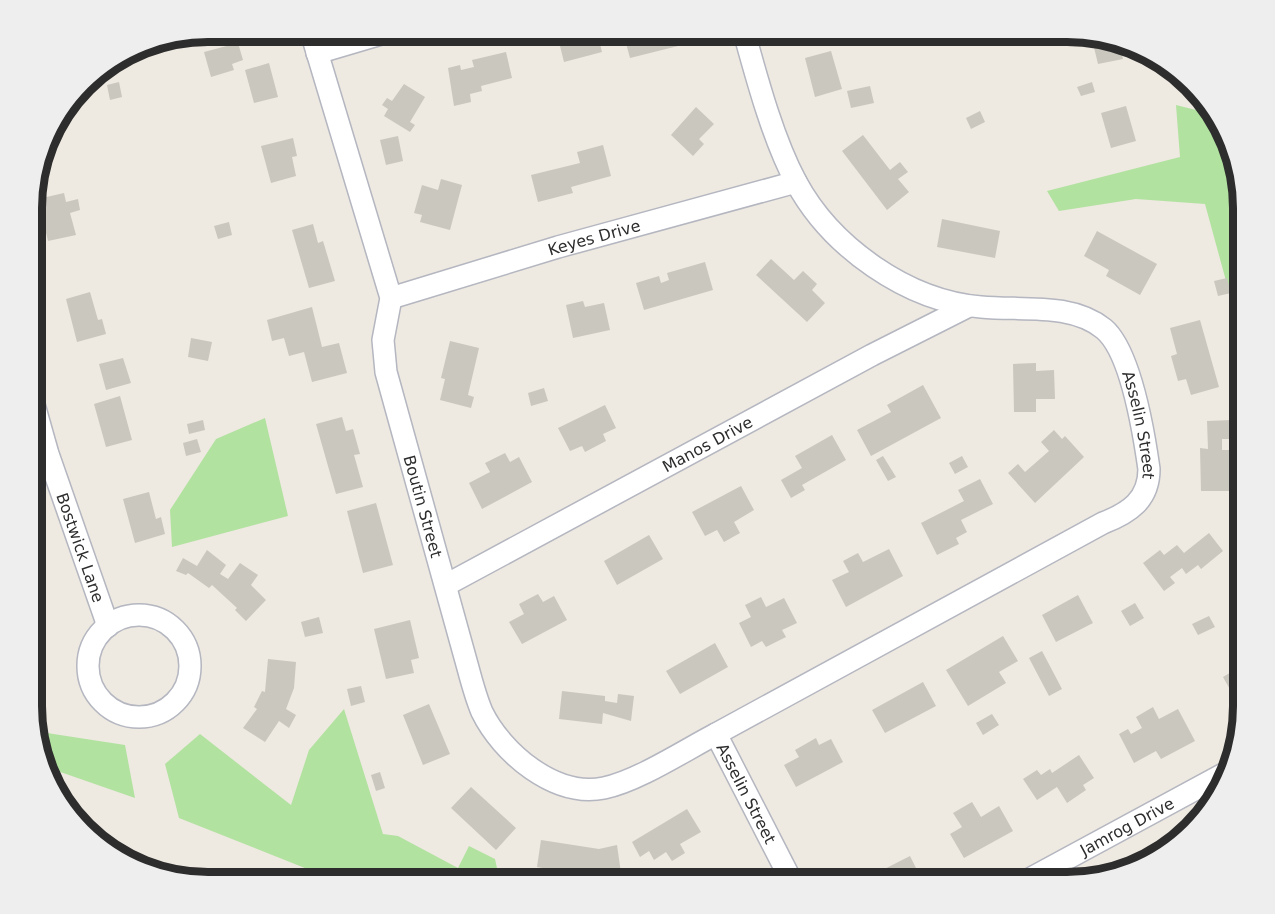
<svg xmlns="http://www.w3.org/2000/svg" width="1275" height="914" font-family="'DejaVu Sans',sans-serif">
	<style>
		.green { fill: #b2e2a0 }
		.building { fill: #cac7bf }
		.lines { fill: none; stroke-linecap: round; stroke-linejoin: round }
		.minor-casing { stroke: #b4b6c0; stroke-width: 24 }
		.minor { stroke: #fff; stroke-width: 21 }
		.labels { text-anchor: middle; dominant-baseline: central; stroke-width: 5; stroke-linejoin: round; paint-order: stroke }
		.street-label { font-size: 16px; fill: #2d2d2d; stroke: #fff }
		.rim { fill: none; stroke: #2d2d2d; stroke-width: 8 }
	</style>
	<rect width="100%" height="100%" fill="#eee9e1"/>
	<!-- green -->
	<path class="green" d="M1176,105l36,9 13,16 18,67v146l-38,-139 -69,-5 -77,12 -12,-20 133,-34z
		M265,418l23,98 -116,31 -2,-37 46,-71z
		M344,709l39,125 15,2 60,32 11,-22 26,13 5,23h-160l-161,-64 -14,-54 35,-30 91,71 18,-55z
		M34,731l91,14 10,53 -89,-31z"/>
	<!-- building -->
	<path class="building" d="M568,32h29l5,20 -38,10 -7,-28z
		M623,32h64l1,4 -12,3 2,7 -48,12z
		M1091,35l28,6 4,18 -25,5z
		M238,43l5,17 -11,4 2,6 -23,7 -7,-25z
		M831,51l11,38 -27,8 -10,-39z
		M506,52l6,26 -31,8 1,5 -12,3 1,8 -17,4 -6,-38 12,-3 1,5 13,-3 -2,-7z
		M269,63l9,34 -24,6 -9,-33z
		M119,82l3,15 -12,3 -3,-15z
		M1092,82l3,10 -14,4 -4,-9z
		M404,84l21,13 -15,25 5,3 -5,7 -26,-16 4,-7 -6,-4 5,-7 5,3z
		M870,86l4,17 -23,5 -4,-17z
		M1126,106l10,35 -25,7 -10,-35z
		M696,107l18,17 -15,15 5,5 -11,12 -22,-21z
		M980,111l5,11 -14,7 -5,-11z
		M863,135l27,35 10,-8 8,10 -10,7 11,13 -22,18 -45,-59z
		M398,136l5,25 -17,4 -6,-25z
		M293,138l4,18 -5,1 4,19 -25,7 -10,-37z
		M603,145l8,31 -40,11 2,6 -35,9 -7,-27 49,-12 -3,-11z
		M441,179l21,6 -12,45 -30,-8 2,-7 -8,-2 8,-28 16,5z
		M64,193l2,9 12,-3 2,11 -10,3 6,22 -28,6 -10,-42z
		M942,219l58,12 -5,27 -58,-11z
		M229,222l3,13 -14,4 -4,-13z
		M313,224l5,19 5,-2 12,40 -26,7 -17,-58z
		M1097,231l60,33 -17,31 -34,-19 3,-6 -25,-14z
		M771,259l23,21 9,-9 14,13 -5,6 13,13 -18,19 -51,-47z
		M705,262l8,28 -69,20 -8,-27 23,-7 2,7 8,-3 -2,-7z
		M1227,278l4,15 -13,3 -4,-15z
		M90,292l8,28 4,-1 4,15 -29,8 -11,-43z
		M583,301l2,6 19,-4 6,27 -37,8 -7,-33z
		M312,307l10,40 17,-4 8,30 -35,9 -8,-30 -15,4 -5,-18 -12,3 -5,-21z
		M1200,320l19,67 -28,8 -5,-16 -8,2 -7,-25 6,-2 -7,-26z
		M191,338l21,4 -4,19 -20,-4z
		M450,341l29,7 -11,47 6,2 -3,11 -31,-8 5,-21 -4,-1z
		M123,358l8,25 -25,7 -7,-26z
		M1036,363v8l18,-1 1,29h-19v13h-22l-1,-48z
		M923,385l18,33 -70,38 -14,-26 34,-18 -4,-7z
		M544,388l4,13 -17,5 -3,-13z
		M120,396l12,44 -26,7 -12,-43z
		M605,405l11,23 -13,6 3,7 -21,11 -3,-6 -12,5 -12,-23z
		M342,417l4,14 7,-2 7,25 -6,1 9,32 -27,7 -20,-70z
		M203,420l2,10 -16,4 -2,-10z
		M1232,420v19h-10v11h8v41h-29l-1,-43 8,1 -1,-28z
		M1054,430l8,9 3,-3 19,21 -49,46 -27,-30 10,-9 7,8 24,-21 -8,-9z
		M832,435l14,25 -44,25 3,5 -14,8 -10,-18 21,-12 -7,-12z
		M197,439l4,13 -15,4 -3,-13z
		M505,453l5,9 9,-5 13,25 -50,27 -13,-26 21,-11 -5,-9z
		M883,456l13,21 -8,4 -12,-21z
		M962,456l6,11 -13,7 -6,-11z
		M980,479l13,25 -32,16 6,12 -11,6 3,6 -22,11 -16,-32 43,-22 -6,-11z
		M741,486l13,24 -20,12 6,11 -16,9 -7,-12 -12,6 -13,-24z
		M149,492l7,27 5,-2 4,17 -30,9 -12,-44z
		M376,503l17,62 -30,8 -16,-62z
		M1209,533l14,18 -22,18 -3,-4 -12,9 -4,-6 -12,9 5,6 -11,8 -21,-28 17,-13 4,5 13,-10 7,8z
		M649,535l14,24 -46,26 -13,-24z
		M889,549l14,27 -57,31 -14,-27 17,-8 -6,-11 15,-8 5,9z
		M207,550l19,15 -6,9 8,5 12,-16 18,12 -7,10 15,15 -20,21 -11,-11 2,-2 -25,-23 -3,3 -21,-15 -2,2 -10,-4 7,-13 14,8z
		M33,568l7,22 -7,2z
		M538,594l5,8 11,-6 13,24 -45,24 -13,-22 15,-8 -5,-10z
		M1078,595l15,28 -37,19 -14,-27z
		M761,597l5,10 18,-9 13,25 -15,7 4,7 -20,10 -4,-6 -11,6 -12,-24 12,-6 -6,-12z
		M1135,603l9,15 -14,8 -9,-15z
		M1209,616l6,11 -17,8 -6,-11z
		M319,617l4,16 -18,4 -4,-15z
		M410,620l9,38 -8,2 3,13 -28,6 -12,-50z
		M1003,636l15,25 -19,11 7,11 -38,23 -22,-36z
		M715,643l13,24 -48,27 -14,-23z
		M1042,651l20,38 -13,7 -20,-38z
		M268,659l28,3 -2,26 -8,21 10,6 -7,13 -10,-7 -14,21 -22,-14 14,-19 -3,-2 8,-16 3,1z
		M1243,665v33l-6,4 -14,-25z
		M34,676l5,22 -6,1v-22z
		M923,682l13,24 -51,27 -13,-23z
		M361,686l4,16 -14,4 -4,-17z
		M562,691l43,5v5l12,2 1,-9 16,2 -3,25 -28,-8 -1,11 -43,-5z
		M429,704l21,50 -27,11 -20,-50z
		M1153,707l6,12 19,-10 17,32 -34,18 -5,-8 -22,12 -15,-29 9,-5 3,5 11,-6 -6,-11z
		M992,714l7,11 -16,10 -7,-12z
		M816,738l3,7 12,-6 12,23 -47,25 -12,-22 15,-8 -4,-7z
		M1079,755l15,23 -11,7 3,5 -19,13 -10,-16 -20,13 -14,-21 14,-9 4,5 9,-6 2,4z
		M380,772l5,16 -9,3 -5,-16z
		M471,787l45,41 -20,22 -45,-42z
		M972,802l9,15 18,-11 14,25 -49,27 -14,-24 12,-7 -9,-14z
		M687,809l14,23 -21,12 5,9 -13,8 -6,-9 -12,8 -5,-9 -9,6 -8,-15z
		M541,840l58,9 18,-4 4,28 -26,5 -58,-11z
		M910,856l12,24 -5,2h-58z"/>
	<g class="lines">
		<defs>
			<g id="minor">
				<path id="s1" d="M311,32l80,266 -8,42 3,32 82,296c4,15 8,30 14,44 20,41 73,86 122,76 34,-7 81,-38 112,-54"/>
				<path id="s2" d="M744,32c13,47 29,107 52,150 35,65 111,119 185,125 39,4 90,-5 123,22 27,23 40,105 45,140 0,31 -20,44 -46,54l-387,211 76,148"/>
				<path d="M317,53l71,-21"/>
				<path id="s3" d="M391,298l167,-51 238,-65"/>
				<path id="s4" d="M33,401l15,53 60,172"/>
				<path id="s5" d="M446,585l426,-230 97,-49"/>
				<circle cx="139" cy="666" r="51"/>
				<path id="s6" d="M1024,882l207,-112"/>
			</g>
		</defs>
		<!-- minor casing -->
		<use href="#minor" class="minor-casing"/>
		<!-- minor -->
		<use href="#minor" class="minor"/>
	</g>
	<g class="labels">
		<!-- street labels -->
		<g class="street-label">
			<text stroke="none"><textPath href="#s3" startOffset="212">Keyes Drive</textPath></text>
			<text stroke="none"><textPath href="#s2" startOffset="622">Asselin Street</textPath></text>
			<text stroke="none"><textPath href="#s5" startOffset="297">Manos Drive</textPath></text>
			<text stroke="none"><textPath href="#s1" startOffset="492">Boutin Street</textPath></text>
			<text stroke="none"><textPath href="#s4" startOffset="154">Bostwick Lane</textPath></text>
			<text stroke="none"><textPath href="#s2" startOffset="1251">Asselin Street</textPath></text>
			<text stroke="none"><textPath href="#s6" startOffset="117">Jamrog Drive</textPath></text>
		</g>
	</g>
	<!-- crop -->
	<path d="M0 0H1275V914H0ZM208 42H1067A166 166 0 0 1 1233 208V706A166 166 0 0 1 1067 872H208A166 166 0 0 1 42 706V208A166 166 0 0 1 208 42Z" fill="#eee" fill-rule="evenodd"/>
	<path class="rim" d="M208 42H1067A166 166 0 0 1 1233 208V706A166 166 0 0 1 1067 872H208A166 166 0 0 1 42 706V208A166 166 0 0 1 208 42Z"/>
</svg>
